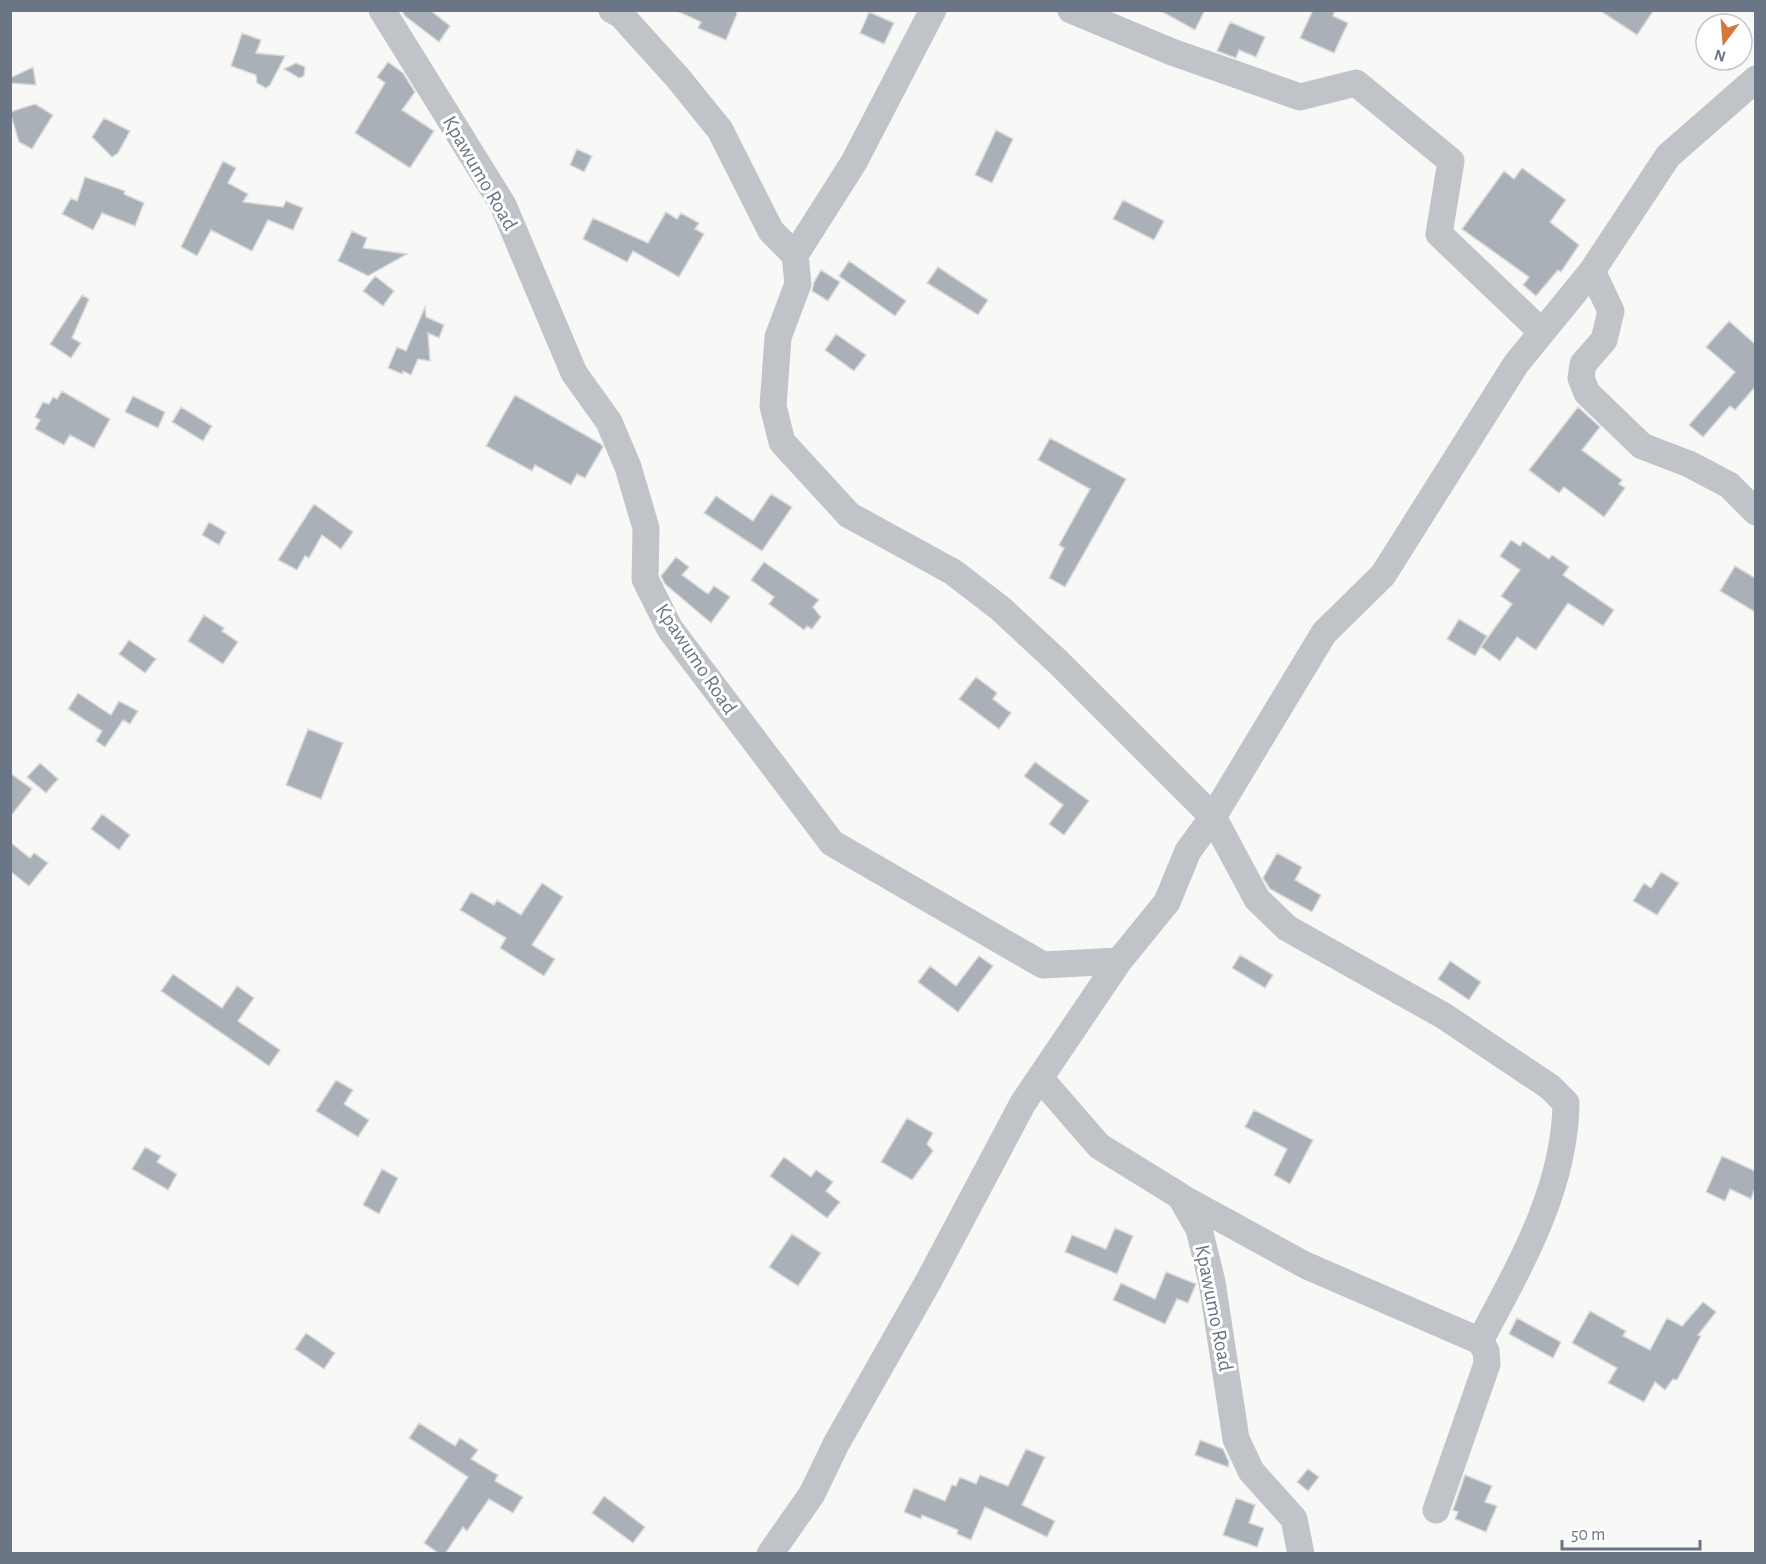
<svg xmlns="http://www.w3.org/2000/svg" width="1766" height="1564" font-family="'Alegreya Sans',sans-serif">
	<style>
		.building { fill: #aab0b7; stroke: #dadbd9; stroke-width: 1.5 }
		.lines { fill: none; stroke-linecap: round; stroke-linejoin: round }
		.minor { stroke: #c0c3c8; stroke-width: 27 }
		.labels { text-anchor: middle; dominant-baseline: central; stroke-width: 6; stroke-linejoin: round; paint-order: stroke }
		.street-label { font-size: 21px; fill: #6a7585; stroke: #fff }
	</style>
	<rect width="100%" height="100%" fill="#f8f9f7"/>
	<!-- building -->
	<path class="building" d="M401,10h29l20,16 -11,16 -34,-26z
		M675,10h61l1,4 -11,26 -28,-12 3,-6z
		M1159,10h46l-10,20z
		M1313,10h22l-2,6 15,7 -14,30 -34,-15z
		M1599,10h55l-17,25z
		M869,12l25,11 -10,21 -24,-11z
		M1230,22l35,15 -9,20 -17,-7 -3,8 -19,-7z
		M242,33l19,7 -5,13 29,3 -15,29 -4,3 -9,-5 -1,-8 -25,-9z
		M388,62l15,11 12,19 -13,18 32,21 -24,37 -55,-35 30,-50 -8,-6z
		M296,63l9,4 -1,9 -5,2 -15,-9z
		M33,67l3,18 -26,-2v-5z
		M35,104l18,11 -21,34 -13,-7 -9,-30z
		M104,118l26,13 -12,22 -6,4 -20,-20z
		M996,130l17,9 -21,44 -17,-8z
		M577,149l15,7 -8,16 -14,-7z
		M223,161l13,7 -8,15 20,11 -5,8 40,5 3,-6 17,7 -10,22 -25,-10 -16,31 -41,-21 -14,26 -16,-9z
		M1522,168l44,32 -16,22 29,23 -18,27 -3,-2 -22,26 -13,-11 6,-8 -67,-48 42,-58 10,8z
		M85,177l40,14 -1,3 20,9 -9,23 -33,-13 -9,17 -31,-16 9,-16 6,3z
		M1123,200l41,21 -10,19 -41,-21z
		M666,212l11,7 4,-6 18,10 -4,6 9,5 -25,43 -46,-26 -6,11 -44,-23 10,-21 55,25z
		M352,231l15,7 -4,10 44,6 -39,22 -30,-15z
		M849,261l57,40 -11,15 -56,-40z
		M938,267l50,33 -10,15 -51,-32z
		M821,270l19,12 -12,19 -16,-10 2,-9z
		M375,276l19,15 -11,15 -20,-15z
		M82,295l7,4 -17,39 9,5 -10,15 -21,-14z
		M425,307l1,10 18,8 -5,13 -11,-5 2,28 -12,-2 -7,16 -8,-4 -1,3 -14,-6 9,-21 9,4z
		M1729,321l26,23v43l-20,23 -5,-4 -27,31 -14,-12 46,-53 -29,-25z
		M836,334l30,21 -12,16 -29,-21z
		M62,391l48,28 -16,29 -24,-13 -6,10 -29,-16 5,-9 -5,-3 8,-15 6,2 4,-7 4,2z
		M515,395l86,49 2,3 -18,31 -8,-4 -6,11 -36,-20 -3,6 -46,-25z
		M133,396l32,16 -7,16 -33,-16z
		M181,407l31,19 -9,15 -31,-19z
		M1578,407l22,20 -18,23 40,30 -3,4 6,4 -21,29 -40,-30 -5,6 -30,-23z
		M1050,438l76,41 -61,108 -16,-9 15,-30 -5,-3 31,-56 -52,-29z
		M771,494l21,13 -30,44 -58,-38 12,-17 37,25z
		M314,504l39,28 -12,17 -19,-14 -13,23 -4,-2 -8,14 -19,-10z
		M209,522l17,10 -7,13 -17,-10z
		M1511,540l9,6 3,-5 26,18 3,-4 17,12 -6,8 51,35 -11,16 -35,-23 -32,47 -19,-13 -17,24 -19,-14 31,-43 -11,-8 19,-26 -20,-14z
		M676,557l13,10 -7,8 26,19 6,-8 16,11 -19,26 -46,-39 -4,-8z
		M764,562l55,38 -6,7 8,10 -9,12 -5,-3 -3,4 -35,-26 5,-7 -23,-17z
		M1735,566l20,12v34l-35,-21z
		M204,615l20,13 -2,3 16,11 -15,22 -35,-23z
		M1459,619l28,17 -12,20 -28,-17z
		M129,640l27,19 -11,14 -26,-19z
		M976,677l21,16 -4,6 18,14 -12,16 -40,-30z
		M78,693l33,22 8,-14 19,10 -8,13 -7,-4 -18,27 -9,-6 6,-10 -34,-22z
		M308,729l35,14 -22,56 -35,-14z
		M1035,762l54,39 -25,34 -15,-11 14,-19 -39,-29z
		M40,763l18,16 -12,14 -19,-16z
		M10,773l22,16 -22,28z
		M102,814l28,21 -11,15 -28,-21z
		M10,842l20,16 4,-5 14,10 -19,23 -19,-15z
		M1277,853l25,14 -7,13 26,15 -9,17 -42,-23 -7,-11z
		M1661,872l18,11 -22,32 -24,-14 11,-18 7,5z
		M542,883l21,14 -31,48 23,14 -11,17 -44,-28 6,-10 -46,-28 11,-18 23,13 3,-5 24,15z
		M1240,955l33,20 -8,13 -33,-20z
		M979,956l14,10 -35,46 -40,-30 12,-16 26,20z
		M1450,961l31,21 -12,18 -31,-21z
		M173,974l49,34 15,-22 17,12 -16,23 42,29 -11,16 -108,-75z
		M336,1080l17,10 -9,14 25,16 -11,17 -42,-26z
		M1254,1110l59,30 -23,44 -16,-9 13,-26 -42,-22z
		M907,1118l26,15 -6,11 6,7 -21,29 -31,-18z
		M145,1147l16,9 -4,6 20,12 -9,16 -36,-21z
		M1722,1156l33,15v17l-4,11 -21,-10 -5,12 -19,-9z
		M784,1157l27,20 5,-7 17,12 -7,9 14,11 -13,16 -57,-42z
		M382,1169l16,9 -19,36 -16,-9z
		M1115,1228l18,8 -16,38 -52,-22 7,-17 34,14z
		M792,1234l29,19 -23,33 -29,-19z
		M1166,1272l30,12 -8,19 -11,-4 -12,25 -52,-24 8,-17 34,16z
		M1703,1302l13,10 -18,23 3,1 -24,44 -4,-1 -8,11 -10,-8 -11,20 -36,-19 9,-15 -45,-25 18,-32 36,20 -3,5 27,14 17,-32 15,8z
		M1517,1318l44,24 -8,16 -44,-24z
		M306,1333l29,20 -11,16 -29,-20z
		M419,1423l36,23 5,-8 18,12 -7,9 27,16 -3,6 28,16 -10,16 -24,-14 -22,32 -4,-4 -18,27h-5l-16,-11 44,-66 -59,-39z
		M1200,1440l23,9 6,13 -1,5 -33,-12z
		M1026,1449l19,8 -23,48 33,16 -8,16 -62,-30 -14,33 -14,-6 1,-4 -36,-15 -1,4 -17,-7 10,-24 31,13 7,-16 4,1 4,-9 16,7 4,-9 28,11z
		M1308,1469l11,8 -11,14 -11,-9z
		M1465,1475l27,11 -7,16 12,4 -11,26 -31,-13 3,-7 -5,-2z
		M604,1496l41,31 -12,16 -41,-30z
		M1236,1498l19,7 -6,18 15,5 -7,19 -34,-12z"/>
	<g class="lines">
		<!-- minor -->
		<path class="minor" d="M382,10l121,195 71,168 35,49 19,45 18,61 -1,51 25,50 162,214 211,122 76,-4
			M612,10l9,5 57,63 42,52 51,101 24,24 3,29 -20,53 -5,69 9,36 67,73 104,57 48,37 57,53 155,155 44,82 30,29 157,88 106,71 16,16c-1,87 -47,164 -86,238
			M1071,10l101,42 128,45 56,-14 95,78 -12,73 103,98
			M795,255l59,-93 79,-152
			M1592,271l19,40 -7,29 -21,24 -2,14 6,15 55,53 47,18 40,21 27,27
			M1040,1078l59,68 81,50 19,33 13,53 24,157 15,32 43,48 7,35
			M1181,1197l124,68 175,76 6,10 1,13 -51,146
			M770,1554l42,-60 24,-50 92,-162 95,-179 96,-142 48,-59 21,-51 25,-34 111,-184 59,-58 133,-211 76,-93 76,-115 88,-77"/>
	</g>
	<g class="labels">
		<!-- street labels -->
		<g class="street-label">
			<text transform="translate(480 173) rotate(60)">Kpawumo Road</text>
			<text transform="translate(696 659) rotate(56)">Kpawumo Road</text>
			<text transform="translate(1214 1308) rotate(79)">Kpawumo Road</text>
		</g>
	</g>
	<!-- border -->
	<rect width="1766" height="1564" fill="none" stroke="#6a7585" stroke-width="24"/>
	<!-- north arrow -->
	<g transform="translate(1724 42) rotate(196)"><circle r="28" fill="#ffffff" stroke="#c3c8ce" stroke-width="1.5"/>
	<path d="M0-4.5L10 22L0 15L-10 22Z" fill="#d67639"/>
	<text y="-9" font-size="16" font-weight="bold" text-anchor="middle" fill="#6a7585">N</text>
	</g>
	<!-- scale -->
	<path d="M1562 1540v9h138v-9" fill="none" stroke="#6a7585" stroke-width="3"/>
	<text x="1571" y="1540" font-size="18" fill="#6a7585" stroke="#ffffff" stroke-width="4.5" paint-order="stroke">50 m</text>
</svg>
